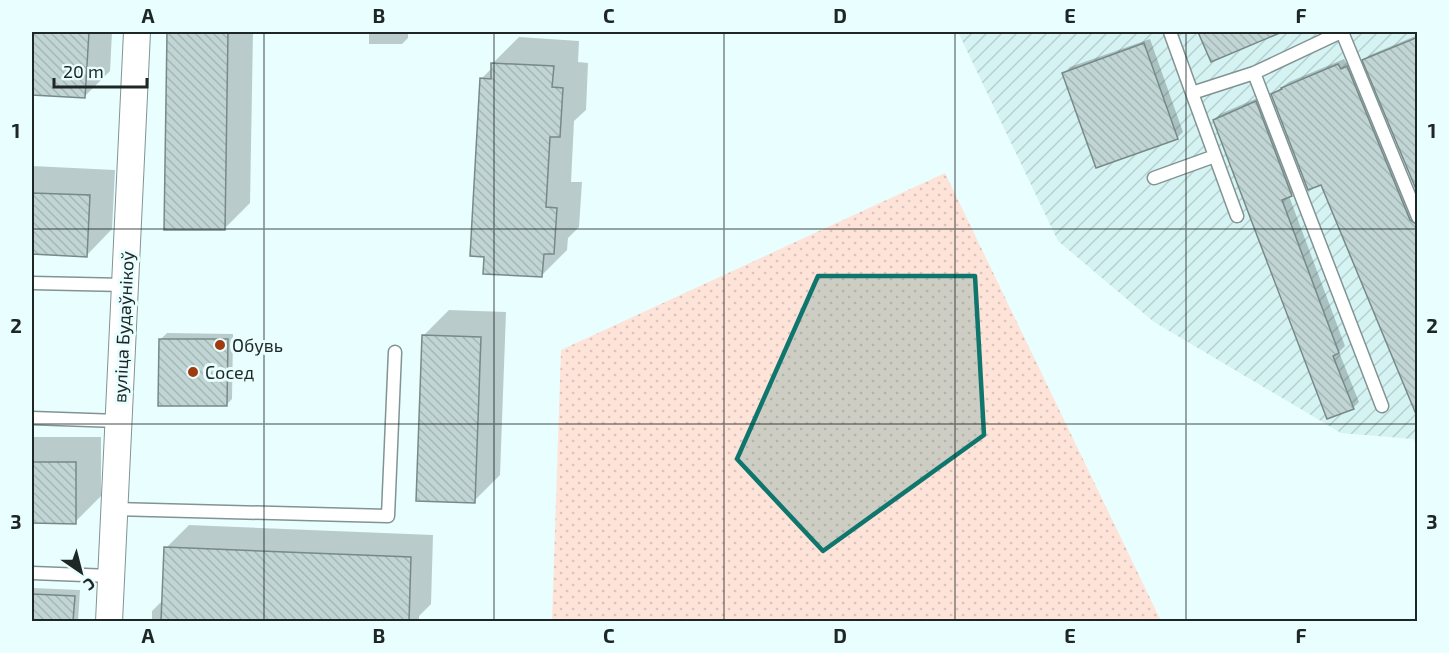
<svg xmlns="http://www.w3.org/2000/svg" width="1449" height="653" font-family="'Exo 2',sans-serif">
	<style>
		.industrial { fill: url(#industrial-furrows) }
		.garden { fill: url(#garden-dots) }
		.shadow { fill: #0003 }
		.building { fill: url(#building-back-hatch); stroke: #778a89; stroke-width: 1.5 }
		.lines { fill: none; stroke-linecap: round; stroke-linejoin: round }
		.lane-casing { stroke: #819493; stroke-width: 15 }
		.street-casing { stroke: #819493; stroke-width: 28 }
		.lane { stroke: #fff; stroke-width: 12 }
		.street { stroke: #fff; stroke-width: 26 }
		.marked { fill: #0f766e; fill-opacity: 0.2; stroke: #0f766e; stroke-width: 4.5; stroke-linejoin: round }
		.grid { fill: none; stroke: #1e2626; stroke-width: 1.5; stroke-opacity: 0.55 }
		.poi-dot { fill: #a03b10; stroke: #e9fefe; stroke-width: 2 }
		.labels { text-anchor: middle; dominant-baseline: central; stroke-width: 6; stroke-linejoin: round; paint-order: stroke }
		.street-label { font-size: 18px; fill: #1e2626; stroke: #e9fefe }
		.poi-label { font-size: 18px; fill: #1e2626; stroke: #e9fefe; text-anchor: start }
		.neatline { fill: none; stroke: #1e2626; stroke-width: 2 }
		.grid-label { font-size: 20px; text-anchor: middle; font-weight: bold; fill: #1e2626 }
	</style>
	<defs>
		<pattern id="industrial-furrows" width="10" height="10" patternUnits="userSpaceOnUse" patternTransform="scale(1.5)"><rect width="10" height="10" fill="#d4f3f2"/><path d="M-1 1l2-2M0 10L10 0M9 11l2-2" fill="none" stroke="#b6d0cf"/></pattern>
		<pattern id="garden-dots" width="8" height="8" patternUnits="userSpaceOnUse" patternTransform="scale(1.5)"><rect width="8" height="8" fill="#fee3d9"/><path d="M2 2h.1M6 6h.1" fill="none" stroke="#d9c3ba" stroke-width="1.8" stroke-linecap="round"/></pattern>
		<pattern id="building-back-hatch" width="6" height="6" patternUnits="userSpaceOnUse" patternTransform="scale(1.5)"><rect width="6" height="6" fill="#c1d5d5"/><path d="M-1 5l2 2M0 0l6 6M5-1l2 2" fill="none" stroke="#a5b7b7"/></pattern>
	</defs>
	<rect width="100%" height="100%" fill="#e9fefe"/>
	<!-- industrial -->
	<path class="industrial" d="M958,32h459v413l-4,-6 -72,-6 -187,-111 -96,-81z"/>
	<!-- garden -->
	<path class="garden" d="M945,173l216,448h-609l9,-271z"/>
	<!-- shadow -->
	<path class="shadow" d="M32,32h80l-2,39 -26,26 -52,-3z
		M168,32h85l-3,171 -25,25h-59z
		M369,32h39v6l-6,6h-33z
		M1200,32h79l-67,28z
		M1418,35v155l-54,-130 6,-5z
		M519,37l60,4 -1,21 10,1 -2,47 -12,11 -3,61h11l-3,45 -11,11 -1,12 -25,25 -61,-196 12,-12v-4z
		M1150,39l33,93 -6,6 -113,-65 6,-6z
		M1344,59l3,5 6,-2 65,154v195l-96,-228 -49,-89 16,-12z
		M1262,96l35,93 -8,7 56,150 -6,6 20,50 -6,6 -139,-288 6,-6z
		M32,166l83,4 -3,59 -25,26 -55,-3z
		M449,310l57,2 -6,163 -26,26 -51,-165z
		M167,333l66,1 -1,65 -6,6 -65,-66z
		M32,437h69v59l-26,26h-43z
		M189,525l244,10 -2,69 -12,12v6h-267v-11l12,-12 2,-51z
		M32,588l48,2 -2,32h-46z"/>
	<!-- building -->
	<path class="building" d="M32,32h57l-4,66 -53,-3z
		M167,32h61l-3,198h-61z
		M1198,32h84l-71,30z
		M1418,37v157l-56,-134z
		M1144,43l34,96 -82,29 -34,-95z
		M491,63l63,3 -2,21 11,1 -3,49h-10l-4,70 11,1 -3,46h-10l-2,23 -59,-3 1,-17 -14,-1 10,-178 11,1z
		M1338,64l3,5 6,-3 63,154 8,5v194l-97,-234 -13,5 -37,-96 11,-5 -1,-1z
		M1256,101l36,95 -10,4 57,153 -6,3 21,53 -27,10 -114,-299z
		M32,193l58,2 -3,62 -55,-3z
		M422,335l59,2 -6,166 -59,-2z
		M159,339h69l-1,67h-69z
		M32,462h44v62l-44,-1z
		M164,547l247,10 -2,64h-248z
		M32,594l43,2 -2,25h-41z"/>
	<g class="lines">
		<defs>
			<path id="lane" d="M1170,32l22,61 62,-20 87,-41
				M1342,32l76,185
				M1254,73l128,333
				M1192,93l45,123
				M1154,178l61,-22
				M32,283l93,2
				M32,418l86,3
				M114,509l274,7 7,-164
				M32,573l79,3"/>
			<path id="street" d="M109,622l28,-590"/>
		</defs>
		<!-- lane casing -->
		<use href="#lane" class="lane-casing"/>
		<!-- street casing -->
		<use href="#street" class="street-casing"/>
		<!-- lane -->
		<use href="#lane" class="lane"/>
		<!-- street -->
		<use href="#street" class="street"/>
	</g>
	<!-- marked area -->
	<path class="marked" d="M818,276h157l9,159 -161,116 -86,-92z"/>
	<!-- grid -->
	<path class="grid" d="M264,32v590M494,32v590M724,32v590M955,32v590M1186,32v590M32,229h1386M32,424h1386"/>
	<!-- markers -->
	<g class="poi-dot">
		<circle cx="220" cy="345" r="6"/>
		<circle cx="193" cy="372" r="6"/>
	</g>
	<g class="labels">
		<!-- street labels -->
		<g class="street-label">
			<text transform="translate(123 327) rotate(-87)">вуліца Будаўнікоў</text>
		</g>
		<!-- poi labels -->
		<g class="poi-label">
			<text x="232" y="345">Обувь</text>
			<text x="205" y="372">Сосед</text>
		</g>
	</g>
	<!-- border -->
	<rect width="1449" height="653" fill="none" stroke="#e9fefe" stroke-width="66"/>
	<!-- north arrow -->
	<g transform="translate(81 572) rotate(145)" stroke="#e9fefe" stroke-width="4.5" paint-order="stroke">
	<path d="M0-4.5L10 22L0 15L-10 22Z" fill="#1e2626"/>
	<text y="-9" font-size="16" font-weight="bold" text-anchor="middle" fill="#1e2626">С</text>
	</g>
	<!-- scale -->
	<path d="M54 78v9h93v-9" fill="none" stroke="#1e2626" stroke-width="3"/>
	<text x="63" y="78" font-size="18" fill="#1e2626" stroke="#e9fefe" stroke-width="4.5" paint-order="stroke">20 m</text>
	<rect x="33" y="33" width="1383" height="587" class="neatline"/>
	<g class="grid-label">
		<text x="148" y="23">A</text>
		<text x="379" y="23">B</text>
		<text x="609" y="23">C</text>
		<text x="840" y="23">D</text>
		<text x="1070" y="23">E</text>
		<text x="1301" y="23">F</text>
		<text x="16" y="138">1</text>
		<text x="1432" y="138">1</text>
		<text x="16" y="333">2</text>
		<text x="1432" y="333">2</text>
		<text x="16" y="529">3</text>
		<text x="1432" y="529">3</text>
		<text x="148" y="643">A</text>
		<text x="379" y="643">B</text>
		<text x="609" y="643">C</text>
		<text x="840" y="643">D</text>
		<text x="1070" y="643">E</text>
		<text x="1301" y="643">F</text>
	</g>
</svg>
